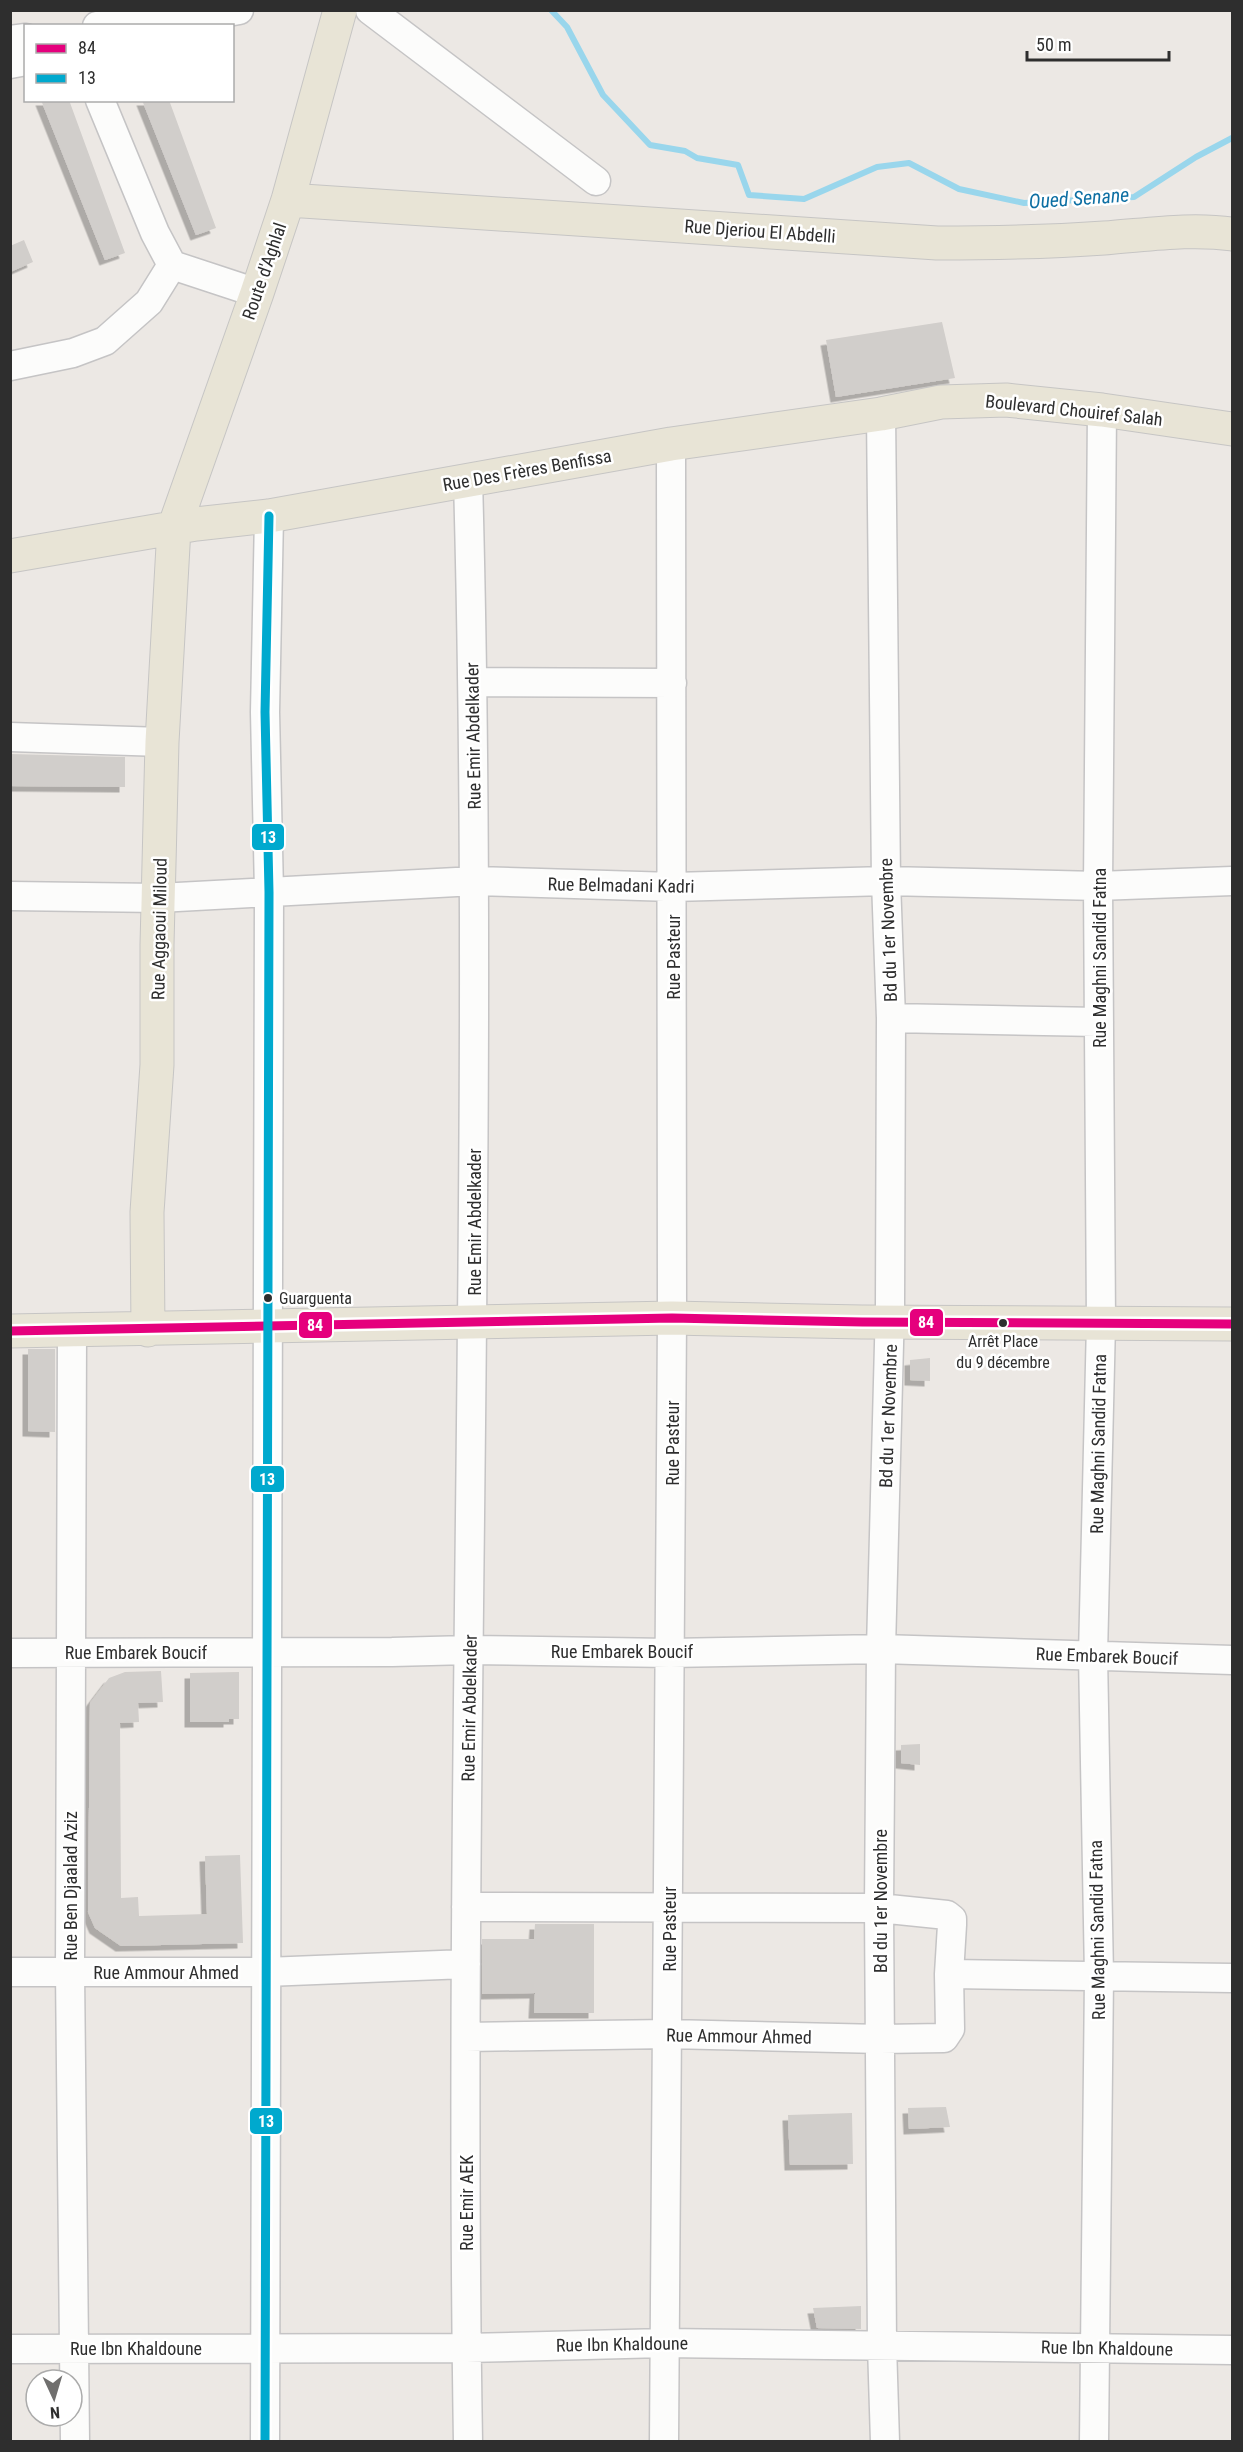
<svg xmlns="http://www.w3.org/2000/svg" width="1243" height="2452" font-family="'Roboto Condensed',sans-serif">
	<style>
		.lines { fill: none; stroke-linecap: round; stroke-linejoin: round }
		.stream { stroke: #99d6ec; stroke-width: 6 }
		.building { fill: #d1cecb; filter: url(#shadow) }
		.minor-casing { stroke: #c5c4c5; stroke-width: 31 }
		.major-casing { stroke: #c6c5c4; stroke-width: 35 }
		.minor { stroke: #fcfcfb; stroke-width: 28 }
		.major { stroke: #e8e4d6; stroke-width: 33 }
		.bus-1-casing { stroke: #fff; stroke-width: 14 }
		.bus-2-casing { stroke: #fff; stroke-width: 14 }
		.bus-1 { stroke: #e5007d; stroke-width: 9 }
		.bus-2 { stroke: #00a9ce; stroke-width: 9 }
		.bus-dot { fill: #2e2e2e; stroke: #fff; stroke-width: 2 }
		.labels { text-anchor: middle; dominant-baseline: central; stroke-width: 5; stroke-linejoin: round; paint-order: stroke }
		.bus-label { font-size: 16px; fill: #2e2e2e; stroke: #fff; text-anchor: start }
		.street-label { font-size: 18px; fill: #2e2e2e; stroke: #fff }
		.water-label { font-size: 20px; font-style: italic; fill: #0d6fa3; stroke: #fff }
		.line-badge { stroke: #fff; stroke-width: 2 }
		.badge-label { font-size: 16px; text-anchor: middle; font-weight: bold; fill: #fff }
	</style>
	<defs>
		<filter id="shadow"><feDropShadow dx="-5.5" dy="5.5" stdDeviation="0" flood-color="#0004"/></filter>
	</defs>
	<rect width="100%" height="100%" fill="#ece8e4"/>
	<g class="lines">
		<!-- stream -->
		<path class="stream" d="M551,10l16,17 36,68 47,50 35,6 12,7 41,7 11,30 55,4 73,-32 32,-4 50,26 65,14 110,-6 62,-40 36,-19"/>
	</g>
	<!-- building -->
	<path class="building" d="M41,100h28l56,153 -20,7z
		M142,100h27l47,128 -20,7z
		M24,240l9,22 -23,10v-26z
		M942,322l13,56 -119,19 -10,-57z
		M10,754l115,3v30l-115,-1z
		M28,1349h27v83l-27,-1z
		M930,1358v23l-20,-1v-20z
		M161,1671l2,31 -25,1 1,19 -19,1 1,175 17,-1 1,19 68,-2 -2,-58 35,-1 3,88 -122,3 -26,-18 -7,-16 2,-209 19,-25 16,-6z
		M239,1672v47h-10v3h-39v-49z
		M920,1744v21l-19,-2v-18z
		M535,1924h59v89h-60l1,-20 -53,1v-55h52z
		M946,2107l4,20 -41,2 -1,-21z
		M852,2113l1,51 -63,1 -2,-50z
		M861,2306v23l-44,-1 -4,-20z"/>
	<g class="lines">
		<defs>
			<path id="minor" d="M370,10l226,171
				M97,26l52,-10 28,5 62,-11
				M10,40l16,-2
				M10,64l16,-3
				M100,100l55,133 17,32 85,28
				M10,366l63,-13 32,-12 44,-39 23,-37
				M881,414l5,467 5,137 -1,288 -9,343 -2,259 3,437 3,97
				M468,480c18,654 -11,1308 0,1962
				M473,682l199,1
				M10,737l152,5
				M10,896l149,2 316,-17 198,6 213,-6 212,5 134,-5
				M891,1018l208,4
				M72,1331l-2,641 5,470
				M10,1653l382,-1 77,-2 201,3 211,-4 351,11
				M466,1907l413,1 68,7 5,4v6l-3,49 1,55 -6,9 -63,1 -213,-5 -202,3
				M10,1972h256l200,-8
				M949,1974l283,4
				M10,2349l456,-1 198,-5 568,7
				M265,2442l4,-1550 -4,-180 4,-196
				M664,2442l8,-1124 -1,-874
				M1094,2442l5,-466 -6,-321 8,-332 -3,-437 4,-476"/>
			<path id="major" d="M288,200l649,43c56,0 111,-1 167,-5 43,-3 86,-10 128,-4
				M10,556l186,-32 73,-8 402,-72 210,-30 60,-12 65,-2 96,10 130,19
				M148,1330l-1,-118 10,-147v-120l5,-203 12,-214 83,-235 31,-93 52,-190
				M10,1331l662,-13 190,4 370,2"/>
		</defs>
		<!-- minor casing -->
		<use href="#minor" class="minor-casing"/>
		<!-- major casing -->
		<use href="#major" class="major-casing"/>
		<!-- minor -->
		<use href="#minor" class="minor"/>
		<!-- major -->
		<use href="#major" class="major"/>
		<defs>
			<path id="bus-1" d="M10,1331l662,-13 190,4 370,2"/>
			<path id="bus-2" d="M265,2442l4,-1550 -4,-180 4,-196"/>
		</defs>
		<!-- bus-1 casing -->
		<use href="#bus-1" class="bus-1-casing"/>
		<!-- bus-2 casing -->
		<use href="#bus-2" class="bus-2-casing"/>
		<!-- bus-1 -->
		<use href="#bus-1" class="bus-1"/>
		<!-- bus-2 -->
		<use href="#bus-2" class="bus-2"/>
	</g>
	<!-- markers -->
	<g class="bus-dot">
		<circle cx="268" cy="1298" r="5"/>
		<circle cx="1003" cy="1323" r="5"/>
	</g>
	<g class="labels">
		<!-- bus labels -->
		<g class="bus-label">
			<text x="279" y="1298">Guarguenta</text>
			<text x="1003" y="1341" text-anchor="middle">Arrêt Place<tspan x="1003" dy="21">du 9 décembre</tspan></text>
		</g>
		<!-- street labels -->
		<g class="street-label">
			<text transform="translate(760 231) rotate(4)">Rue Djeriou El Abdelli</text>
			<text transform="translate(264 271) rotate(-71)">Route d'Aghlal</text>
			<text transform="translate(1074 410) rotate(6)">Boulevard Chouiref Salah</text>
			<text transform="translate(527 470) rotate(-10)">Rue Des Frères Benfissa</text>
			<text transform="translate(473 736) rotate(-91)">Rue Emir Abdelkader</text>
			<text transform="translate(621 885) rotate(1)">Rue Belmadani Kadri</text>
			<text transform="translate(159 929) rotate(-89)">Rue Aggaoui Miloud</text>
			<text transform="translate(888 930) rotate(-92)">Bd du 1er Novembre</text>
			<text transform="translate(673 957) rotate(-90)">Rue Pasteur</text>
			<text transform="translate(1099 958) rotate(-90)">Rue Maghni Sandid Fatna</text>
			<text transform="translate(474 1222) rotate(-90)">Rue Emir Abdelkader</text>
			<text transform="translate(888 1416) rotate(-88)">Bd du 1er Novembre</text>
			<text transform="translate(672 1443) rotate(-90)">Rue Pasteur</text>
			<text transform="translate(1098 1444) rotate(-89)">Rue Maghni Sandid Fatna</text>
			<text x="622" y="1651">Rue Embarek Boucif</text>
			<text x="136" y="1652">Rue Embarek Boucif</text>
			<text transform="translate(1107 1656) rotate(2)">Rue Embarek Boucif</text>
			<text transform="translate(469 1708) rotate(-89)">Rue Emir Abdelkader</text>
			<text transform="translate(70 1886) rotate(-90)">Rue Ben Djaalad Aziz</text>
			<text transform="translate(880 1901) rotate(-90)">Bd du 1er Novembre</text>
			<text transform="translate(669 1929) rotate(-90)">Rue Pasteur</text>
			<text transform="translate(1097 1930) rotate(-91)">Rue Maghni Sandid Fatna</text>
			<text x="166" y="1972">Rue Ammour Ahmed</text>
			<text transform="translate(739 2036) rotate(1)">Rue Ammour Ahmed</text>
			<text transform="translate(466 2203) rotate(-90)">Rue Emir AEK</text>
			<text transform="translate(622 2344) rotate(-1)">Rue Ibn Khaldoune</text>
			<text x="136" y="2348">Rue Ibn Khaldoune</text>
			<text transform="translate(1107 2348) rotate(1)">Rue Ibn Khaldoune</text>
		</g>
		<!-- water labels -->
		<g class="water-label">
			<text transform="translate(1079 198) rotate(-4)">Oued Senane</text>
		</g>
	</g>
	<g class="line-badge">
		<rect x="251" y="823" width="34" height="28" rx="6" fill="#00a9ce"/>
		<rect x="909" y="1308" width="35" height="29" rx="6" fill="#e5007d"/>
		<rect x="298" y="1311" width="35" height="28" rx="6" fill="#e5007d"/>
		<rect x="250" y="1465" width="35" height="28" rx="6" fill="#00a9ce"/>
		<rect x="249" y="2107" width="34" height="28" rx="6" fill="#00a9ce"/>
	</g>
	<g class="badge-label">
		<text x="268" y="843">13</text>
		<text x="926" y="1328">84</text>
		<text x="315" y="1331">84</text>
		<text x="267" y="1485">13</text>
		<text x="266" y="2127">13</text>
	</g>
	<!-- border -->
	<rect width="1243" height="2452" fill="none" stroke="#2e2e2e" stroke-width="24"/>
	<!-- legend -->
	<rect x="24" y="24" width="210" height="78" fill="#ffffff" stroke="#ababab" stroke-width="1.5"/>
	<rect x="36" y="44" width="30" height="9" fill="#e5007d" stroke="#ababab" stroke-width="1.5"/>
	<text x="78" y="54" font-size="18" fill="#2e2e2e">84</text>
	<rect x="36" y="74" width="30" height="9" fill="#00a9ce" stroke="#ababab" stroke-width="1.5"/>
	<text x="78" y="84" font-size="18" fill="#2e2e2e">13</text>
	<!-- north arrow -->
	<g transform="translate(54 2398) rotate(176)"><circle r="28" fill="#ffffff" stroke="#ababab" stroke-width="1.5"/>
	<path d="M0-4.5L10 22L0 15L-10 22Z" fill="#706f6e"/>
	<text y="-9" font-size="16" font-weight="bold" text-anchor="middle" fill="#2e2e2e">N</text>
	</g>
	<!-- scale -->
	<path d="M1027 51v9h142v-9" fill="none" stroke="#2e2e2e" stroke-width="3"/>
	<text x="1036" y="51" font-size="18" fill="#2e2e2e" stroke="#ffffff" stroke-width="4.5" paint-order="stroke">50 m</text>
</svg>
